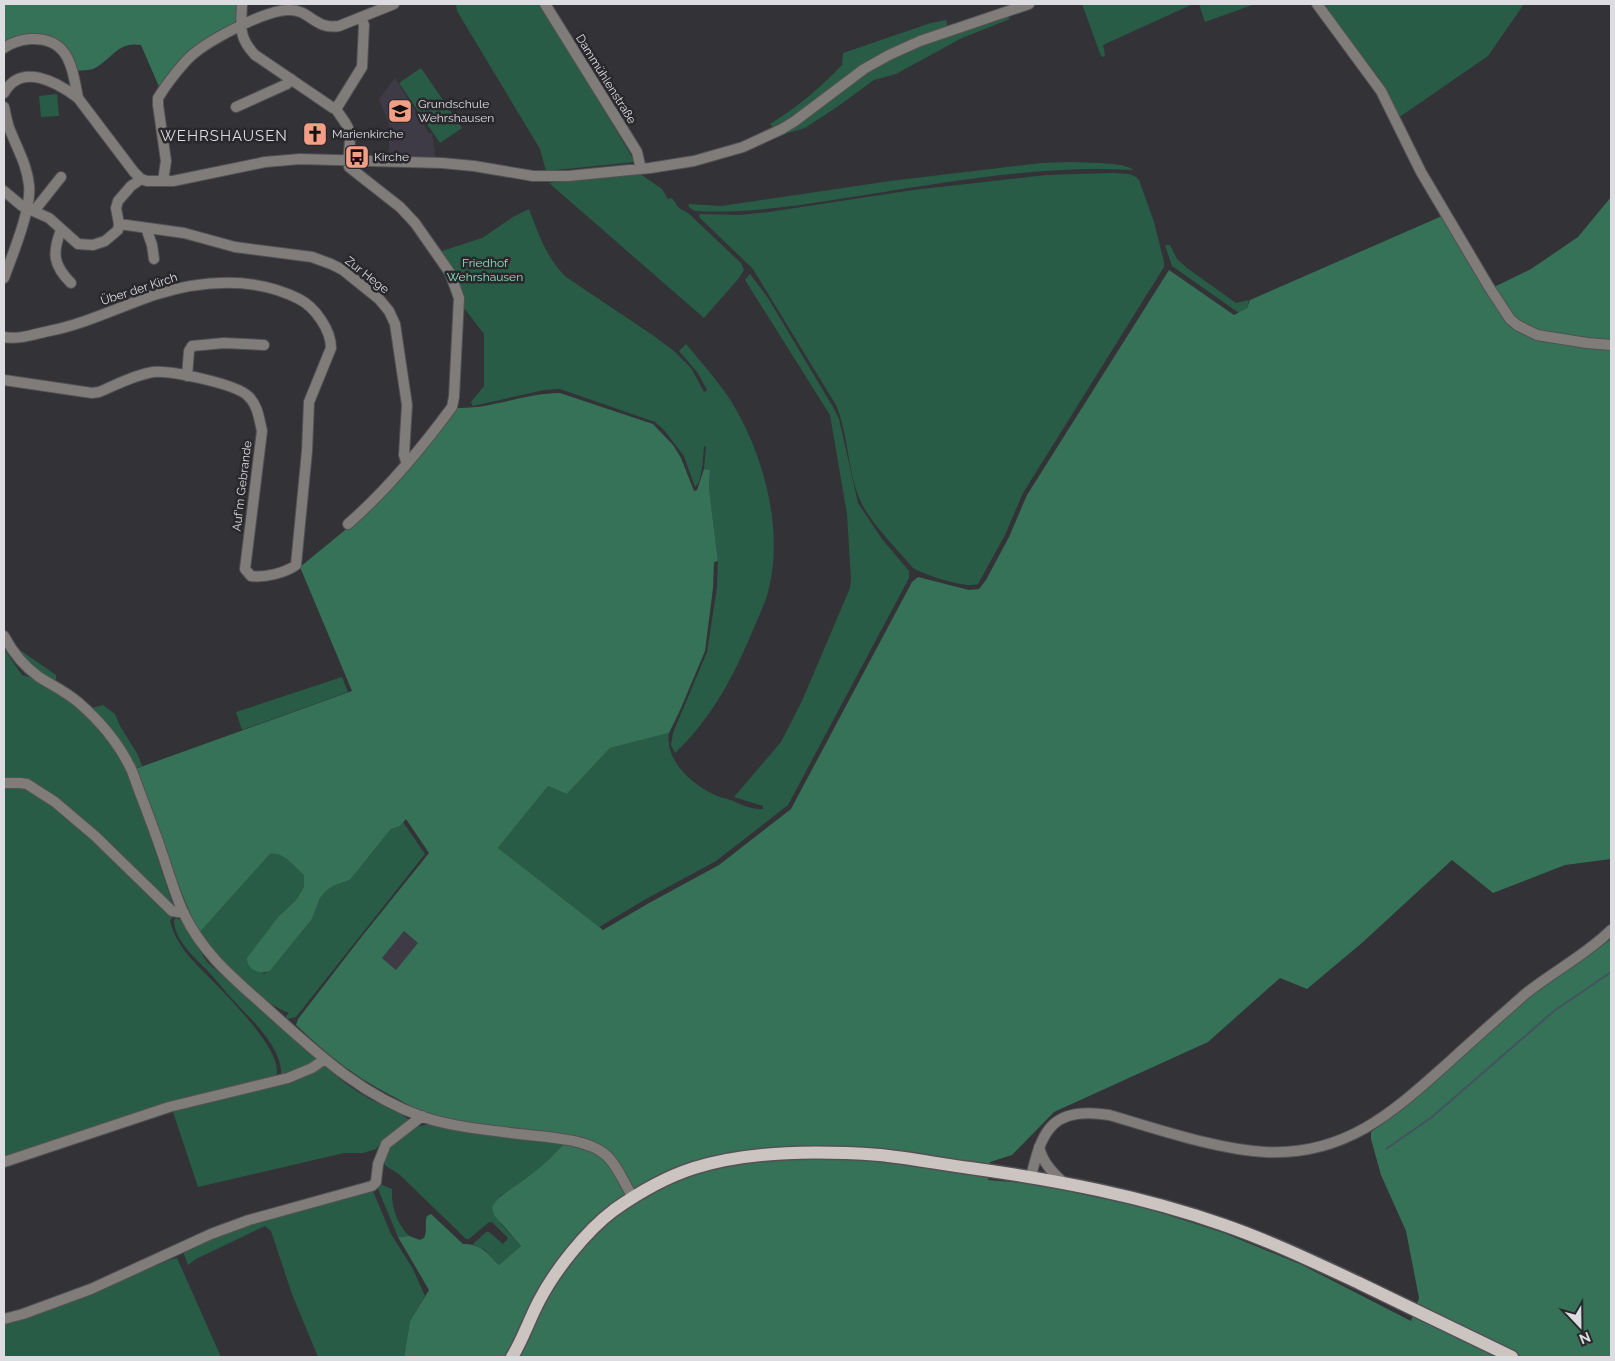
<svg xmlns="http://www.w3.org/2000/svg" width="1615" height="1361" font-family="Raleway,sans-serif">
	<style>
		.built { fill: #3e3b47 }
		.green { fill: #295c46 }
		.forest { fill: #357258; fill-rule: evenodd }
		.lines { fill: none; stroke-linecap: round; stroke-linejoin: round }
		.stream { stroke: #42545f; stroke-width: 2 }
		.minor-casing { stroke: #525155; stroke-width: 12 }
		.major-casing { stroke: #525155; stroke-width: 15 }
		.minor { stroke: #7f7c7a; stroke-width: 10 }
		.major { stroke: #cbc4c1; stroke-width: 12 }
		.labels { text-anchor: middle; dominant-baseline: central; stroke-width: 5; stroke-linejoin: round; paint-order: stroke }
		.street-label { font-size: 12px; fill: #dddce0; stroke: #29282d }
		.poi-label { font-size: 12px; fill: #dddce0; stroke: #29282d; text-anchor: start }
		.park-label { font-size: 12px; fill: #86e2b9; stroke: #29282d }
		.quarter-label { font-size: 15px; letter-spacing: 1px; fill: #dddce0; stroke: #29282d }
	</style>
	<rect width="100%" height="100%" fill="#333237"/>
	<!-- built -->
	<path class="built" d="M395,78l34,55h3l4,26 -47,-3v-32l-10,-25z
		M403,931l16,12 -22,27 -16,-12z"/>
	<!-- green -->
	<path class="green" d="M456,4h85l94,158 -89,9 -6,-22 -83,-138z
		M1082,4h111l-90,41 2,10 -2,2 -2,-1z
		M1199,4h56l-50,18z
		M1323,4h201l-36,52 -87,60 -3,-1 -19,-37z
		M1006,15l4,4 -48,19 -66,36 -22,6 -37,27 -32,21 -21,6h-5l-9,-10c29,-18 49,-35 72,-59l1,-12 88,-30 15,-3 4,13z
		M421,68l41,60 -22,15 -41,-60z
		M57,94l2,22 -18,1 -2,-21z
		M1073,162c12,1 53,0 60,8 -89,-5 -180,11 -268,25 -58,9 -112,19 -170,16l-5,-3 -2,-4 33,2 169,-25 152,-18z
		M1112,173c10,1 21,-1 27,7l15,42 10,40v5l-141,226 -18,42 -27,49c-12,5 -53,-9 -65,-16 -15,-18 -43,-46 -52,-66 -14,-31 -12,-66 -25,-97l-83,-136 -54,-52 1,-3 39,1 30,-3 144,-22 133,-15z
		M640,174l22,15 6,10 4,-1 7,10 9,5 53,50 3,7 -5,8 -35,40 -155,-135 27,-4z
		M529,209c10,26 17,48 37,68l88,59 21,16 16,16 13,24 3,-2 -9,-17 -19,-22 7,-7c15,18 32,37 45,57 34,55 55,135 35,198 -23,56 -45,111 -91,154l-4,-8 2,-12 34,-81 10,-65 1,-26 -9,-73 1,-18 -6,-1 2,-22 -2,-1 -2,23 -3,13 -4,5 -11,-31 -20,-26 -9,-8 -95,-33 -16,1 -71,16 -2,-4 13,-16v-52l-23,-30 -22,-52 43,-14 31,-21z
		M1165,245h5l7,14 10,9 49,35 13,-3 -2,8 -8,5 -67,-47z
		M750,274l18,24 65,109 6,12 19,84 24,36 27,32v7l-121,227 -72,56 -70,38 -47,28 -101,-79 50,-62 19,8 43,-46 59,-15c-4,26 20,49 42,60 6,4 15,5 22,8 9,4 19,9 30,8v-3l-29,-9 47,-55 21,-41 48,-113 1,-9 -4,-65 -17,-99 -85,-135z
		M4,649l18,26 10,3 11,7 29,19 21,19 26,33 14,31 11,31 29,87 1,11 -4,4c2,12 10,25 17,34 18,22 104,97 88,125l-271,81z
		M20,650l36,25v6c-14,-8 -30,-16 -36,-31z
		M342,677l6,15 -106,38 -6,-18z
		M103,705l12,9 5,12 18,29 4,11 -7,3 -43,-61z
		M403,822l22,32 -129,163 -9,2 -1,-3 3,-3c-33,-13 -70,-52 -89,-81l70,-78c13,-3 25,13 34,21v12l-8,13 -17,16 -16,58 7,-3 42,-52 8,-21 6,-7 7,-5 17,-6 41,-51 9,-3z
		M176,918l5,2 26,42 111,98 -37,17c3,-27 -28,-56 -45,-74 -11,-11 -20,-24 -31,-35 -12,-12 -31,-29 -31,-48z
		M324,1063c10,14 37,32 54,40 10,6 22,9 31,17l-24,18 -9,11 -13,4h-19l-146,34 -26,-78z
		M431,1124l37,9 95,11c-12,19 -44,40 -63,52l1,28 20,22 -22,19 -14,-15 -12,-6 13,-12h3l14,12 5,-6 -15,-15 -4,-1 -20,17h-3l-66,-64 -14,-9 -3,-4 5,-14 27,-21z
		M380,1184l12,5c-1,18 5,35 17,47l-11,1 -20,-48z
		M373,1191l18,43 22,35 12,27 -15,25 -6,36h-86l-26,-63 -21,-63 -6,-5 -69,33 -8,6 -4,-11 1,-3 28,-15 46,-14z
		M177,1258l44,99h-217v-34l88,-31 80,-33z"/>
	<!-- forest -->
	<path class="forest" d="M4,4h236l-2,17 -78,68 -19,-44c-23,-4 -28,13 -46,23 -5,3 -14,2 -20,3l-16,-28 -55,1z
		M1611,197v662l-46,6 -72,28 -41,-33 -89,82 -56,47 -27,-11 -72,64 -154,70 -42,43 -22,7 -2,18 46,4 108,23 82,26 78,32 109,56 8,-23 -13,-67 -25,-56 -10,-36v-7l28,-20 128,-113 84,-60v418h-1207l6,-36 19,-31 -31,-53 11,-1 11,4 4,-2c4,-8 0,-15 3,-22l4,-2 32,30c19,0 24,9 36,21l22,-19 -27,-31 -2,-8c7,-12 18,-17 29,-25 18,-13 35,-27 48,-45 -48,-7 -98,-10 -144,-24 -9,-3 -18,-9 -27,-14 -42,-21 -68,-42 -102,-74l2,-6 61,-79 70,-87 -23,-34 -6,7 -9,3 -41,51 -17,6 -7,5 -6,7 -8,21 -42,52c-10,4 -23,-1 -23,-13l32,-42 17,-16 8,-13v-12c-9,-8 -21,-24 -34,-21l-70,78 -3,-3 -20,-47 -42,-113 217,-78 -52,-124 50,-41 107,-118c35,1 68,-15 103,-15l93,31 20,21 8,13 13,33 3,-1 7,-21 6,1 -1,18 9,73 -4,1 -1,26 -8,63 -24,57 -12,25 -59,15 -43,46 -19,-8 -50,62 105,82 46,-27 70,-38 72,-56 121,-227 6,-5 51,13 10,-1 7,-9 23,-43 18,-42 142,-225 65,45 13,-7 3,-8 192,-84 46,74 43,-21 47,-32zM404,931l14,12 -22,27 -14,-12z"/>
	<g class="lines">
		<!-- stream -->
		<path class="stream" d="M1386,1149l46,-32 122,-106 57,-39"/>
		<defs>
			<path id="minor" d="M242,4c-1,22 -4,33 13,51l78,53 3,1
				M545,4l92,148 4,17
				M1317,4l64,87 40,81 68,115 21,32 7,6 20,10 50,8 24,2
				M4,48c8,-6 16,-8 26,-9 39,-2 42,28 48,59
				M4,93c17,-31 53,-11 74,5l56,74 7,7 6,2h26l92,-19 35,-3 142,4 32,3 59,10h35l82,-8 44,-7 49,-14 39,-18 13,-8 69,-52 25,-14 31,-14 109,-37
				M4,107c2,8 3,16 6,23 7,18 17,35 19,55 3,23 -17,71 -25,93
				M236,107l51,-23 4,-5
				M336,109c4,7 10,13 13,21 3,12 -2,25 0,37l51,40 15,16 35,50 9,25 -5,99 -2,10c-31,42 -64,82 -104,117
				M336,109l26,-42 2,-42 -3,-8
				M163,181l3,-20 -8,-56v-7c8,-13 18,-26 28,-37 16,-18 80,-52 104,-51 20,0 25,20 49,16l55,-22
				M4,191l18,15 27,12 29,26 15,1 12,-4 13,-11 1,-6 -3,-16 2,-7 13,-15 10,-7
				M34,211l27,-34
				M119,224l65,9 51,14 77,10 19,7 12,6 36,29 10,12 6,13 12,81 -3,50 3,9
				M146,228l6,17 2,14
				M61,230c-9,23 -8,35 10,53
				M4,337c14,3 31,-3 45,-6 36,-7 70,-24 105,-36 47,-15 100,-19 145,4 16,8 32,31 32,49l-22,54 -2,49 -11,114c-11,8 -32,13 -45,11l-6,-7 17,-138c-3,-12 -4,-26 -14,-35 -12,-12 -78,-26 -95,-24 -19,3 -37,13 -54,20l-7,1 -88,-13
				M187,376l2,-25 3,-5 32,-3 40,2
				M4,636c8,15 21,31 35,41 13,8 27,15 39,25 22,19 42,43 54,69 10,28 21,55 30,82 7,20 13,42 22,61 21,43 53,67 87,98 48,43 90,83 152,105 30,10 64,13 96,17 25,3 69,4 88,22 11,10 17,28 26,41
				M4,783h16l7,1 28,18 40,34 77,75 12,2
				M1039,1147c4,16 13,25 25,36
				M4,1162l165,-55 119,-29 24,-10 13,-9
				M1031,1177c11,-49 23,-71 78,-62 49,14 106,34 156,37 80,4 127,-39 183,-89 25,-23 50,-45 76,-68 28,-23 62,-40 87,-65
				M4,1319l19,-5 68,-25 120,-55 38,-14 123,-34 4,-4 2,-18 8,-20 36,-28"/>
			<path id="major" d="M512,1357c11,-18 17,-37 27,-56 16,-31 47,-70 75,-91 24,-17 52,-33 80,-42 58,-18 127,-17 186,-13 30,3 60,9 90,13 86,12 172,28 254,57 46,16 90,37 135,58 51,25 102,49 153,74"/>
		</defs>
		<!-- minor casing -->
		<use href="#minor" class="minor-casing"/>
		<!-- major casing -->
		<use href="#major" class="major-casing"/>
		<!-- minor -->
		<use href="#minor" class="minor"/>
		<!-- major -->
		<use href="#major" class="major"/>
	</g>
	<!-- icons -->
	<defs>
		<symbol id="school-square" viewBox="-11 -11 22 22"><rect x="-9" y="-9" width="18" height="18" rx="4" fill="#f49e86" stroke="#29282d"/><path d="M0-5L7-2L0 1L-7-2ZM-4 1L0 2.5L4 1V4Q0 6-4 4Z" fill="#111"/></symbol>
		<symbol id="church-square" viewBox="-11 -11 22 22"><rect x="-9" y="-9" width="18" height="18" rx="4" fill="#f49e86" stroke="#29282d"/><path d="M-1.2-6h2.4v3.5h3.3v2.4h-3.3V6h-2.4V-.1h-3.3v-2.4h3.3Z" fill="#111"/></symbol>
		<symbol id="bus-square" viewBox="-11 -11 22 22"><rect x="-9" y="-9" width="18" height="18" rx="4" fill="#f49e86" stroke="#29282d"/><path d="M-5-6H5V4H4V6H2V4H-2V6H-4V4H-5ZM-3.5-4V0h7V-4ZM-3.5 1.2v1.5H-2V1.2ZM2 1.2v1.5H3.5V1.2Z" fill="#111"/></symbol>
	</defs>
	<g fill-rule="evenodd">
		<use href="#school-square" x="386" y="97" width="28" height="28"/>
		<use href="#church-square" x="301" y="120" width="28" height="28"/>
		<use href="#bus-square" x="343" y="143" width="28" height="28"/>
	</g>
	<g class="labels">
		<!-- street labels -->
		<g class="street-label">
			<text transform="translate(606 79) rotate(58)">Dammühlenstraße</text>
			<text transform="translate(367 275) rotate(38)">Zur Hege</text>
			<text transform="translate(139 289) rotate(-18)">Über der Kirch</text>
			<text transform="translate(242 486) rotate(-83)">Auf'm Gebrande</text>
		</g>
		<!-- poi labels -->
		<g class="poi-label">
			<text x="418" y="104">Grundschule<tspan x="418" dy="14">Wehrshausen</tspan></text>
			<text x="332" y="134">Marienkirche</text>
			<text x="374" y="157">Kirche</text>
		</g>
		<!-- park labels -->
		<g class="park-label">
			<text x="485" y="263">Friedhof<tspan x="485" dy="14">Wehrshausen</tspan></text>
		</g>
		<!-- quarter labels -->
		<g class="quarter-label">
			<text x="224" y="136">WEHRSHAUSEN</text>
		</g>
	</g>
	<!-- border -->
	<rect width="1615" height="1361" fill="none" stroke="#dddce0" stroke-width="10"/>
	<!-- north arrow -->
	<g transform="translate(1580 1326) rotate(158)" stroke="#29282d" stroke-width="4" paint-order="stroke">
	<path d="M0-4L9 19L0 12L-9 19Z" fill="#dddce0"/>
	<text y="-8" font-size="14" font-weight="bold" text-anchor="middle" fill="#dddce0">N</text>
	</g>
</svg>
